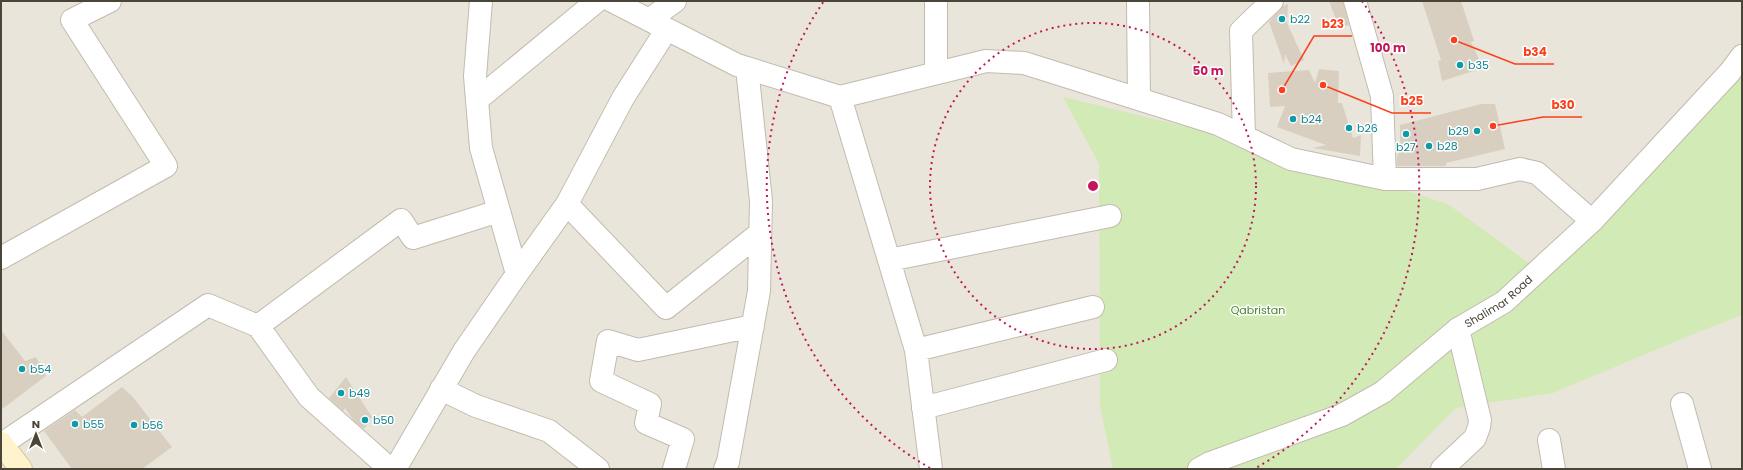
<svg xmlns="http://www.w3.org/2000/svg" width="1743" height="470" font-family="Poppins,sans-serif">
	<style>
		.residential { fill: #eae5da }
		.green { fill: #d2eab5 }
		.building { fill: #d8cfc1 }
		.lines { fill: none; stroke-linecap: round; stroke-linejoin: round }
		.minor-casing { stroke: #c2bbae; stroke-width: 24 }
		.tertiary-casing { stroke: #c2bbae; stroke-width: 24 }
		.secondary-casing { stroke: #d6c79b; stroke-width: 24 }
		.minor { stroke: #fff; stroke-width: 22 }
		.tertiary { stroke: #fff; stroke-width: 22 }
		.secondary { stroke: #fff3cd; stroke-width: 22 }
		.ring { fill: none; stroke: #c2185b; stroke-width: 2; stroke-dasharray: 2 4 }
		.culture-dot { fill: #0f9aa8; stroke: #fff; stroke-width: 1.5 }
		.labels { text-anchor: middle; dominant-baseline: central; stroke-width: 3; stroke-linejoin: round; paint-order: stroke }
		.culture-label { font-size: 11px; fill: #0d838f; stroke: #fff; text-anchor: start }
		.street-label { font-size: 11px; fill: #4b4439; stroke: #fff }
		.park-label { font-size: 11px; fill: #4a7f2a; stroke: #fff }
		.centre { fill: #c2185b; stroke: #fff; stroke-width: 2 }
		.ring-label { font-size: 12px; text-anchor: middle; font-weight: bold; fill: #c2185b; stroke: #fff; stroke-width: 3; stroke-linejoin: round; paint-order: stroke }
		.leader { fill: none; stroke: #fc3f1d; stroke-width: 1.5 }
		.callout-dot { fill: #fc3f1d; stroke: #fff; stroke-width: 1.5 }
		.callout-label { font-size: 12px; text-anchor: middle; font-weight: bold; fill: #fc3f1d; stroke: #fff; stroke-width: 3; stroke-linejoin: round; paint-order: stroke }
	</style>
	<rect width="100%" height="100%" fill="#f6f3ec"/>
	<!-- residential -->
	<path class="residential" d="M1,1h1741v468h-1741z"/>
	<!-- green -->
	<path class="green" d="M1742,53v262l-56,22 -133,56 -97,15 -60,61h-283l-13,-63 -1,-242 -36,-67 191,46 194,61 85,62z"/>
	<!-- building -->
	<path class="building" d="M1329,1h14l6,24 -16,4 3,-9z
		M1422,1h39l13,40 -3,1 12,26 -41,13 -4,-20 3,-1z
		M1288,4l-1,19 17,37 -13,6 -6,-12 -1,10 -15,-42 14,-16z
		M1319,69l20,2 -1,32h4l11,35 8,-3 -1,21 -47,-8 13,-3 -49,-18 8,-21 -15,1 -2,-34 41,-3 6,13z
		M1481,104h14l10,45 -59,14v3h-49v-10l3,-6v-25z
		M1,330l24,31 11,-4 10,19 -45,34z
		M346,377l26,40 -8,12 -10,-8 -9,-13 -2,3 -14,-13z
		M122,387l10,9 40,51 -30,22h-70l-28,-38 31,-21 7,7z"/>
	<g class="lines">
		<defs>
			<path id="minor" d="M612,1l125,64 103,32 146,-36 38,2 194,61 73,35 94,20h92l43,-10 17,4 55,48
				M936,1v72
				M1138,1l1,98
				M1355,1l27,95 3,83
				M649,20l26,-19
				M840,97l76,253 15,119
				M477,100l120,-99
				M1244,136l-3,-105 31,-30
				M567,204l99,104 94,-75
				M1,258l165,-92 -94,-146 38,-19
				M889,260l221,-44
				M517,274l50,-70 56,-106 44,-69
				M258,326l143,-106 12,18 86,-27
				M916,350l177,-43
				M441,389l35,17 73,25 49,38
				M1682,404l18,65
				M923,408l183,-48
				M1549,440l5,29
				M2,444l206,-139 50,21 51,71 81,72
				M395,469l69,-118 53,-77 -36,-126 -6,-72 6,-75
				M674,469l9,-30 -37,-16 4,-19 -49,-23 7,-40 30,9 115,-24
				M725,469l3,-7 31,-171 2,-90 -14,-133
				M1442,469l33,-31 4,-11 1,-7 -22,-91"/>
			<g id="tertiary">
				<path id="s1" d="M1199,469l11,-6 132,-48 41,-23 75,-63 46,-27 88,-81 138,-149 12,-16"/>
			</g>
			<path id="secondary" d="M1,443l20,26"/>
		</defs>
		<!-- minor casing -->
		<use href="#minor" class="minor-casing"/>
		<!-- tertiary casing -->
		<use href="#tertiary" class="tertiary-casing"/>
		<!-- secondary casing -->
		<use href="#secondary" class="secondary-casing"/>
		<!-- minor -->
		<use href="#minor" class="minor"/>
		<!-- tertiary -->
		<use href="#tertiary" class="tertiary"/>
		<!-- secondary -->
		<use href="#secondary" class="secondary"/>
	</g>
	<!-- distance rings -->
	<g class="ring">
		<circle cx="1093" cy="186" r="163"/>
		<path d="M930 468A326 326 0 0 1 824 1M1362 1A326 326 0 0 1 1256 468"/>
	</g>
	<!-- markers -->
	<g class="culture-dot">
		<circle cx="1282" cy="19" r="4"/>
		<circle cx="1460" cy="65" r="4"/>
		<circle cx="1293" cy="119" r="4"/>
		<circle cx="1349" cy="128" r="4"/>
		<circle cx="1477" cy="131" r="4"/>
		<circle cx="1406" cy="134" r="4"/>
		<circle cx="1429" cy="146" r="4"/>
		<circle cx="22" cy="369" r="4"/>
		<circle cx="341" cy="393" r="4"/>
		<circle cx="365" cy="420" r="4"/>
		<circle cx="75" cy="424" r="4"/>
		<circle cx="134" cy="425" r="4"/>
	</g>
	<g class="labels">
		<!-- culture labels -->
		<g class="culture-label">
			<text x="1290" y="19">b22</text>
			<text x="1468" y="65">b35</text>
			<text x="1301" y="119">b24</text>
			<text x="1357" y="128">b26</text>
			<text x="1469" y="131" text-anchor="end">b29</text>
			<text x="1437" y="146">b28</text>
			<text x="1406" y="147" text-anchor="middle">b27</text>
			<text x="30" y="369">b54</text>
			<text x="349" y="393">b49</text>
			<text x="373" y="420">b50</text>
			<text x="83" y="424">b55</text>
			<text x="142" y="425">b56</text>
		</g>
		<!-- street labels -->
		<g class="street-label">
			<text stroke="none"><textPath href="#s1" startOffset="347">Shalimar Road</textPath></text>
		</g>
		<!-- park labels -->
		<g class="park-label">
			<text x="1258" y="310">Qabristan</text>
		</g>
	</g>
	<circle cx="1093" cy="186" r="6" class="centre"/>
	<g class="ring-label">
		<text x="1388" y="52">100 m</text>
		<text x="1208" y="75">50 m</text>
	</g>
	<!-- callouts -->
	<path class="leader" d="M1282 90L1314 36H1352M1454 40L1515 64H1554M1323 85L1392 113H1431M1493 126L1543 117H1582"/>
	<g class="callout-dot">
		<circle cx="1282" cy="90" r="4"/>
		<circle cx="1454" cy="40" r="4"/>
		<circle cx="1323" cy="85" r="4"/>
		<circle cx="1493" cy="126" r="4"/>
	</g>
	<g class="callout-label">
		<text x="1333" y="28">b23</text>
		<text x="1535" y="56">b34</text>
		<text x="1412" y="105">b25</text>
		<text x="1563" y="109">b30</text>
	</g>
	<!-- border -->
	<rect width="1743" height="470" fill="none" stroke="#4b4439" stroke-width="4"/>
	<!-- north arrow -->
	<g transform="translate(36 434)" stroke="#ffffff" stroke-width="3" paint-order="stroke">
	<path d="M0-3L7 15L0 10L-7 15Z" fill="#4b4439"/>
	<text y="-6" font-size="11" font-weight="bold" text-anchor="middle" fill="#4b4439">N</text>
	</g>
</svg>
